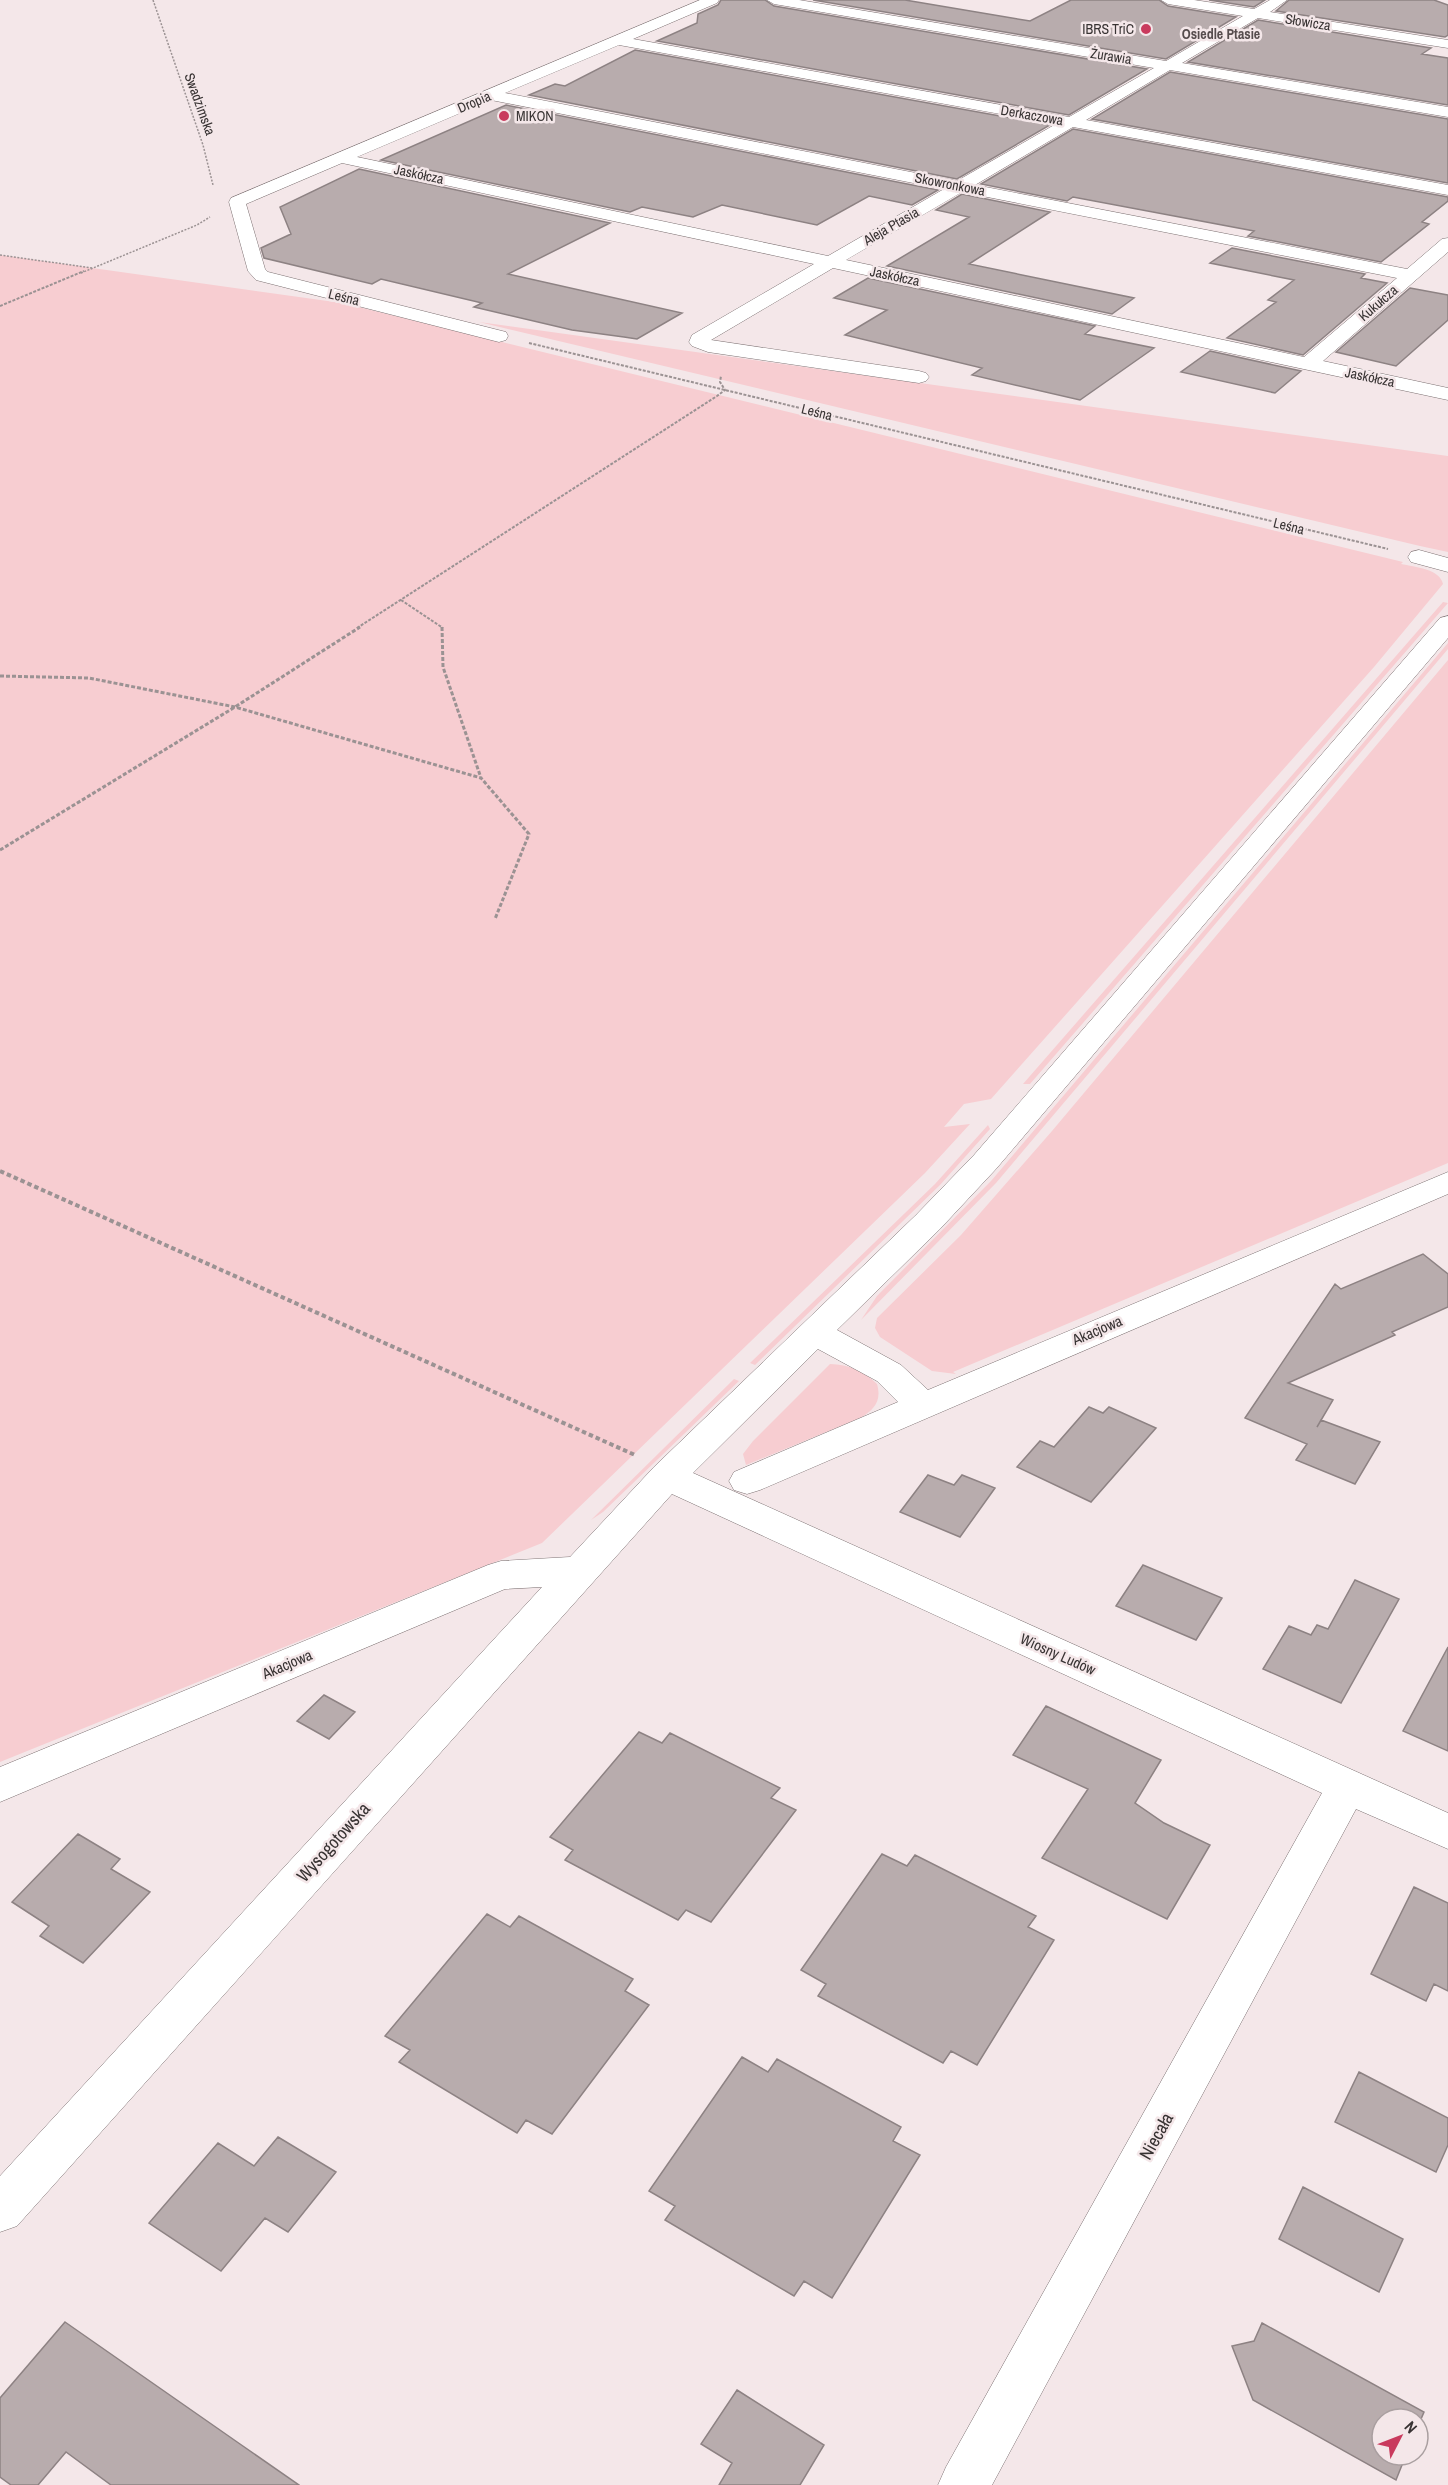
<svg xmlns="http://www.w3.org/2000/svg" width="1448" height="2485" font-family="'Archivo Narrow',sans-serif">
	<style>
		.green { fill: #f7cdd1 }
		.building { fill: #b8acad; stroke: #8d8283; stroke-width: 1.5 }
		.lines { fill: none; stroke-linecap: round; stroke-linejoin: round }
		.minor-casing { stroke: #7c7172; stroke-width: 1 }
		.path-far3 { stroke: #9b9293; stroke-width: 1.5; stroke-dasharray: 2 1.5; stroke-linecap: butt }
		.path-far2 { stroke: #9b9293; stroke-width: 2; stroke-dasharray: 3 1.5; stroke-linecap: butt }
		.path-far1 { stroke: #9b9293; stroke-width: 3; stroke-dasharray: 4 2; stroke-linecap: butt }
		.path { stroke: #9b9293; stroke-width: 4; stroke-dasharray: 4.5 3; stroke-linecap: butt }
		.minor { fill: #fff; fill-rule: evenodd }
		.poi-dot { fill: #c93a5d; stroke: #f4e7e9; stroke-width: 2 }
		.labels { text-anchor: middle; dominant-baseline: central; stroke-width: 5; stroke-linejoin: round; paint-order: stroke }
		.far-street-label { font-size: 14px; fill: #383333; stroke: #f4e7e9 }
		.far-poi-label { font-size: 14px; fill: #383333; stroke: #f4e7e9; text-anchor: end }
		.far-neighbourhood-label { font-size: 14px; font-weight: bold; fill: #574d4e; stroke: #f4e7e9 }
		.street-label { font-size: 15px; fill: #383333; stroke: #f4e7e9 }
		.near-street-label { font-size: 18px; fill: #383333; stroke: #f4e7e9 }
	</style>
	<rect width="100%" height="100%" fill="#f4e7e9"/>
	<!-- green -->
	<path class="green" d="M0,255l342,48 1061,259 -2,2c14,3 39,5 42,20l-69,83 -383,432 -27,5 -20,23 26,-3 -45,49 -383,370 -542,219z
		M479,322l969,134v96l-28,-6z
		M1443,602l5,1 -418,481h-7z
		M1448,643v6l-452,534 -135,137 16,-24 114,-115z
		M1448,660v503l-495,209 3,2 -24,-3 -52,-34 -5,-9 2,-10 84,-83 91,-104z
		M988,1125l2,4 -50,56 -185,180 -5,-2 185,-179z
		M830,1364c19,1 33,6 47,20 5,17 -3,26 -17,34l-114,47 -3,-11 10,-13z
		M734,1379l5,2 -136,131 -12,8z"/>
	<!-- building -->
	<path class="building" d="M721,0h44l9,6 373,63 -78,46 -412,-74 40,-18 1,-9 20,-9z
		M813,0h92l125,21 41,-21h88l9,6 68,11 -70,42z
		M1209,0h56l-11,7z
		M1289,0h145l14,5v30l-3,2 -169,-26z
		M1258,20l173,28 -9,6 26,4v47l-260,-43z
		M635,50l415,75 -93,54 -428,-84 26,-11 10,2z
		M1170,72l278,47v64l-356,-64z
		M506,105l432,85 -26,15 -43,-9 -52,29 -95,-20 -29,12 -51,-10 -12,5 -249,-52z
		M1073,129l375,68v4l-26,21 7,2 -48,38 -133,-26 6,-5 -181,-34 -6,4 -86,-17z
		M359,169l251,54 -102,51 174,39 -45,26 -13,-2 -52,-7 -98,-23 8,-4 -101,-24 -9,5 -108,-26 -3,-10 30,-14 -11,-27z
		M962,194l88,18 -81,52 165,34 -22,16 -225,-48 82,-49 -33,-7z
		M1232,248l133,26 -4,4 26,5 -84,72 -76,-17 49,-36 -8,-2 26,-20 -84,-17z
		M868,278l227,48 -10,8 69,14 -74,52 -108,-25 10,-7 -137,-33 42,-25 -53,-12z
		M1410,288l38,7v25l-52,46 -60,-14z
		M1210,351l91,20 -26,22 -94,-21z
		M1423,1254l25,20v33l-56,25 3,3 -107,48 45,17 -16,27 4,-7 59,22 -25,42 -59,-24 11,-16 -62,-26 90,-134 6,5z
		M1089,1407l14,6 6,-6 47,21 -65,74 -74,-35 23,-26 14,6z
		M928,1475l26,10 8,-10 33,13 -35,49 -60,-25z
		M1143,1565l79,33 -26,42 -80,-34z
		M1355,1580l44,19 -58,104 -78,-34 26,-43 22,9 6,-10 11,4z
		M1448,1647v104l-45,-20z
		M324,1695l31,17 -26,27 -32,-18z
		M1046,1706l115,54 -26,43 29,20 46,22 -43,74 -125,-61 46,-69 -75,-34z
		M639,1732l23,11 8,-10 110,55 -9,10 25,12 -85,112 -25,-12 -8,10 -113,-60 8,-10 -23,-13z
		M78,1834l42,25 -9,10 39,23 -67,71 -43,-27 9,-10 -37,-24z
		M882,1854l25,12 8,-11 121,61 -8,11 26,13 -77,125 -26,-14 -8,12 -125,-67 8,-12 -25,-14z
		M1414,1887l34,16v88l-14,-7 -8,17 -55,-27z
		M487,1914l23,13 9,-11 114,63 -8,12 24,14 -97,129 -26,-14 -9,13 -118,-71 11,-12 -25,-14z
		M742,2057l26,15 9,-13 124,68 -8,14 27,14 -88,143 -28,-17 -10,15 -129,-76 10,-14 -26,-15z
		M1359,2072l89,46v27l-12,27 -101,-50z
		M278,2137l58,35 -48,60 -23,-14 -44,53 -72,-48 69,-80 36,23z
		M1303,2187l100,52 -24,53 -100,-53z
		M65,2322l175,122 59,41h-188l-45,-33 -28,33h-27l-11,-8v-79z
		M1262,2323l162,89 -6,14v-7h-36v36h24l-10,25 -143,-80 -21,-54 22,-5z
		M737,2390l87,55 -24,40h-81l13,-22 -31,-19z"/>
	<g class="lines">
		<defs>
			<path id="minor" d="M700,0h19l-2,3 -84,36 436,78 85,-49 -380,-64 -7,-4h32l367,61 77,-45 -75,-12 -7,-4h33l60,9 16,-9h17l-17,12 178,28v8l-190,-30 -76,45 266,44v10l-278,-47 -84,50 362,65v10l-375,-68 -98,58 432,84 35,-30 6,-1v14l-125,109 125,27v12l-615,-132 -122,72 208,31 7,2 3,4 -3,4 -7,2 -211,-31 -16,-6 -3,-4 3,-7 122,-71 -472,-101 -96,41 19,65 3,3 238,60 2,4 -2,4 -7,2 -243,-62 -8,-9 -19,-69 2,-4zM619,45l437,79 -99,57 -452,-88zM491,100l453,89 -116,67 -471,-99zM962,192l435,86 -93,79 -458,-97z
				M1419,550l29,8v14l-37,-10 -3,-5 3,-5z
				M1448,616v22l-452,531 -56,60 -103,101 64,35 27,25 520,-218v22l-688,296 -13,4 -13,-4 -5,-9 5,-9 164,-70 -21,-21 -59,-32 -125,124 755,340v36l-92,-40 -364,676h-54l8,-18 376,-674 -650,-299 -655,732 -17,6v-56l542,-589 -37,2 -505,213v-35l488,-202 13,-4 69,-4 84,-90 262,-252 58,-60 466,-537z"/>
		</defs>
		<!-- minor casing -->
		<use href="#minor" class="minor-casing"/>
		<!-- path-far3 -->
		<path class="path-far3" d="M153,0l50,145 10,40
			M0,255l92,13
			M81,273l116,-48 13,-8"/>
		<!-- path-far2 -->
		<path class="path-far2" d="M0,306l84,-35
			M529,343l859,206
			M401,600l42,28
			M357,628l360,-232 8,-6 -5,-8 1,-6"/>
		<!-- path-far1 -->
		<path class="path-far1" d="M442,627l1,40 38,111
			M0,676l89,2 146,29 246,71 48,56 -34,85
			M0,850l235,-143 125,-80"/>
		<!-- path -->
		<path class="path" d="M0,1171l635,284"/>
		<!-- minor -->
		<use href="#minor" class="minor"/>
	</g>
	<!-- markers -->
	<g class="poi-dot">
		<circle cx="1146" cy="29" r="6"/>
		<circle cx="504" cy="116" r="6"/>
	</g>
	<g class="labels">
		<!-- far-street labels -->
		<g class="far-street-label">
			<text transform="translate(1308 22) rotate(9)">Słowicza</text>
			<text transform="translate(1111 56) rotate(9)">Żurawia</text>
			<text transform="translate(474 102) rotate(-23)">Dropia</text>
			<text transform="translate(200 104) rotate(70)">Swadzimska</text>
			<text transform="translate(1032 115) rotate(10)">Derkaczowa</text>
			<text transform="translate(419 174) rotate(12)">Jaskółcza</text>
			<text transform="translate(950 184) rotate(11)">Skowronkowa</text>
			<text transform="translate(891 226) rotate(-30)">Aleja Ptasia</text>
			<text transform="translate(895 276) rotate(12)">Jaskółcza</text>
			<text transform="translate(344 297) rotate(14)">Leśna</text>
			<text transform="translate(1378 303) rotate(-41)">Kukułcza</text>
			<text transform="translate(1370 377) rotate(12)">Jaskółcza</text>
			<text transform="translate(817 412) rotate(14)">Leśna</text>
			<text transform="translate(1289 526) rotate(14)">Leśna</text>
		</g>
		<!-- far-poi labels -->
		<g class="far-poi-label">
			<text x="1134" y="29">IBRS TriC</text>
			<text x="516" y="116" text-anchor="start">MIKON</text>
		</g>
		<!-- far-neighbourhood labels -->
		<g class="far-neighbourhood-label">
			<text x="1221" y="34">Osiedle Ptasie</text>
		</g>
		<!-- street labels -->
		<g class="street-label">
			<text transform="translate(1097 1330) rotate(-23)">Akacjowa</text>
			<text transform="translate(1058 1654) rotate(24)">Wiosny Ludów</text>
			<text transform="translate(287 1664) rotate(-23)">Akacjowa</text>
		</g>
		<!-- near-street labels -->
		<g class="near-street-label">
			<text transform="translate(333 1842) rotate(-48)">Wysogotowska</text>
			<text transform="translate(1156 2136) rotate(-61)">Niecała</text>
		</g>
	</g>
	<!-- north arrow -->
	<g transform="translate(1400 2437) rotate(48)"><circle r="28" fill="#f4e7e9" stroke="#a99fa0" stroke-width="1.5"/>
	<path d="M0-4.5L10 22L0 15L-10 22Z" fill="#c93a5d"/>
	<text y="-9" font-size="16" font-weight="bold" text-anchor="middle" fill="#383333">N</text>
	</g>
</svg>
